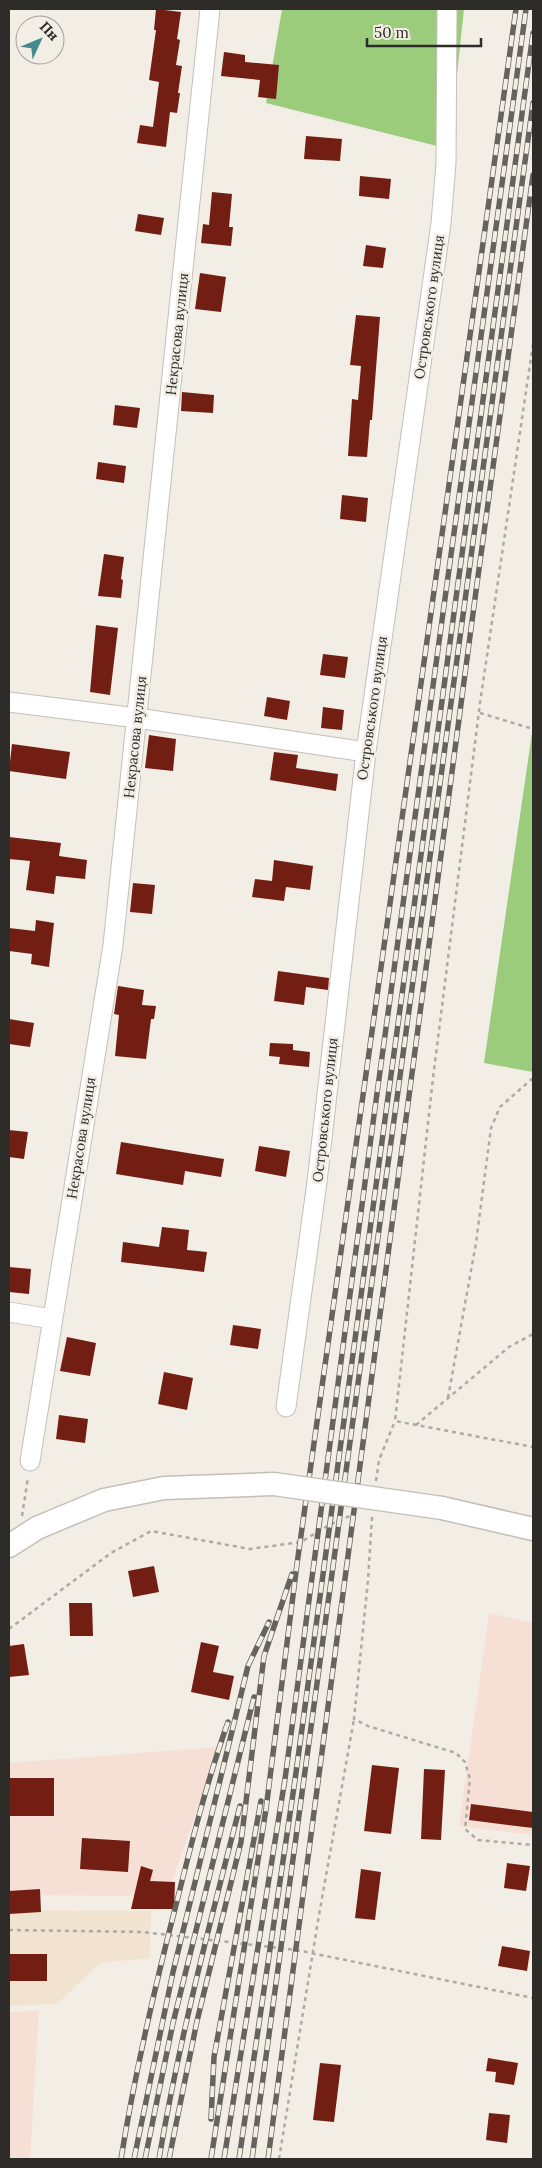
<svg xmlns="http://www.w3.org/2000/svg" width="542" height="2168" font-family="Lora,serif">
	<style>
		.commercial { fill: #f2e2d0 }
		.industrial { fill: #f6dfd4 }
		.forest { fill: #9acc7c }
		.building { fill: #731e12 }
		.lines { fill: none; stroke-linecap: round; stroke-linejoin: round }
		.minor-casing { stroke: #c3bfb8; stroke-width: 21 }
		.tertiary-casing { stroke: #c3bfb8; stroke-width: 25 }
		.path { stroke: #adaaa4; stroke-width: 2.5; stroke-dasharray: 4 4; stroke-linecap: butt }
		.minor { stroke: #fff; stroke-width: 19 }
		.tertiary { stroke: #fff; stroke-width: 22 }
		.rail-casing { stroke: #66635f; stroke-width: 5.5 }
		.rail { stroke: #f2eee6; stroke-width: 4; stroke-dasharray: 11; stroke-linecap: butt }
		.tertiary-bridge-casing { stroke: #c3bfb8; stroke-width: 25; stroke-linecap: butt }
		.tertiary-bridge { stroke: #fff; stroke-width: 22 }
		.labels { text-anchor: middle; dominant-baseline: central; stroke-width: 5; stroke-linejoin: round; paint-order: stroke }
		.street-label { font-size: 14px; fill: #2e2c29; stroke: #f2eee6 }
	</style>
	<rect width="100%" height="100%" fill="#f2eee6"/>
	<!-- commercial -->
	<path class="commercial" d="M9,1910l142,1 -1,47 -50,5 -43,41 -48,2z"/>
	<!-- industrial -->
	<path class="industrial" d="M489,1613l44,10v212l-74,-9z
		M219,1747l-52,149 -158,-1v-132z
		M39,2011l-9,148h-21v-147z"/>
	<!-- forest -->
	<path class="forest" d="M282,9h182l-15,140 -183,-46z
		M533,726v346l-49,-9z"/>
	<!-- building -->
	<path class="building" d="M156,9l25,3 -4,27 3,1 -4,25 6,1 -4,27h2l-3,20 -7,-1 -4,35 -29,-4 3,-18 13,2 6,-45 -10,-2 7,-50h-2z
		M224,52l21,3v7l34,3 -3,34 -18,-2 2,-17 -39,-4z
		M306,136l36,3 -2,22 -36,-2z
		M360,176l31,3 -2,20 -30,-3z
		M212,192l20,2 -3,33h4l-2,19 -30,-3 2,-19 6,1z
		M138,214l26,4 -3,17 -26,-4z
		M366,245l20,3 -3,20 -20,-2z
		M200,273l26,4 -5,35 -26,-3z
		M356,315l24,2 -8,103h-2l-3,37 -19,-1 4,-57 6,1 3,-34 -11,-1z
		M182,392l32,3 -1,18 -32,-2z
		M115,405l25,3 -3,20 -24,-3z
		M98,462l28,4 -2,17 -28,-4z
		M342,495l26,3 -2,24 -26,-3z
		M104,554l20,3 -3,22 2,1 -2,18 -23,-2z
		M96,625l22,3 -8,67 -20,-3z
		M323,654l25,3 -3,21 -25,-3z
		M267,697l23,4 -3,19 -23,-4z
		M323,707l21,3 -2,20 -21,-2z
		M149,735l27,4 -3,32 -28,-3z
		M12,744l58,8 -4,27 -57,-8z
		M274,752l24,3 -2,13 42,6 -2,17 -66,-11z
		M9,837l52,6 -2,13 28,4 -2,19 -29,-3 -2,18 -28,-4 4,-29 -21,-2z
		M274,860l39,6 -3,24 -24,-3 -2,14 -32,-4 3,-18 17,2z
		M133,883l22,2 -3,29 -22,-2z
		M36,920l18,3 -5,44 -18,-3 1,-10 -23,-3v-23l26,3z
		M278,971l51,7 -1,12 -22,-3 -2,18 -30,-4z
		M118,986l26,4 -2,15 14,1 -2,13h-3l-5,40 -31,-3 4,-41 -5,-1z
		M9,1019l25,4 -4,24 -21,-3z
		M270,1043l23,1v6l17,2 -1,15 -30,-3 1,-7 -11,-1z
		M9,1130l19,2 -4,27 -15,-2z
		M121,1142l103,17 -3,18 -36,-6 -2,14 -67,-11z
		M259,1146l31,5 -4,26 -31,-6z
		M162,1227l27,3 -2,20 20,2 -3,20 -83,-10 2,-20 36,5z
		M9,1267l22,2 -2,25 -20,-2z
		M233,1325l28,4 -3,20 -28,-4z
		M67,1337l29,6 -6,33 -30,-5z
		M164,1372l29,6 -6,32 -29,-6z
		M59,1415l29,4 -3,24 -29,-4z
		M154,1566l5,26 -26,5 -5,-26z
		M69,1603h23l1,33h-23z
		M201,1642l18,4 -6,26 21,4 -5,24 -38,-8z
		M24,1644l5,31 -20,2v-31z
		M372,1765l27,3 -8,66 -27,-3z
		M424,1769l21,1 -4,70 -20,-1z
		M9,1778h45v38h-45z
		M471,1804l62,8v16l-64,-8z
		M82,1838l48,3 -2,31 -48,-3z
		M507,1863l23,3 -4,25 -22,-3z
		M141,1866l12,4 -3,11 25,1 -1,27h-43z
		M361,1869l20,3 -6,48 -20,-2z
		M40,1889l1,23 -32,2v-23z
		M502,1946l28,5 -3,20 -29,-5z
		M9,1954h38v27h-38z
		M488,2058l30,5 -4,22 -19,-3 1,-10 -10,-1z
		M320,2063l21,2 -7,57 -21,-2z
		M489,2113l21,2 -3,28 -21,-3z"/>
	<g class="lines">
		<defs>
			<path id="minor" d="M9,702l128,16 229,34
				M9,1312l43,7
				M286,1407l31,-225 49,-430 75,-529 5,-60 1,-154
				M30,1461l83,-516 97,-936"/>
			<path id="tertiary" d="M442,1508l91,21
				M9,1546l28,-18 67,-28 60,-12 110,-4"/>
		</defs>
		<!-- minor casing -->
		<use href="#minor" class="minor-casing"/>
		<!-- tertiary casing -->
		<use href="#tertiary" class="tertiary-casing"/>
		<!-- path -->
		<path class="path" d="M533,344l-53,359 -47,375 -38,343 138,26
			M480,713l53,16
			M448,1398l28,-155 15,-115 9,-21 33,-29
			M416,1425l93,-78 24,-13
			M376,1481l3,-21 16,-39
			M22,1516l6,-39
			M372,1517l-4,63 -14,139 14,7 88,27 9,9 5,17 -5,50 13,11 55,5
			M9,1629l102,-76 40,-22 99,18 51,-7 28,-17 23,-10
			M9,1930l134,2 153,18 237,48
			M279,2159l40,-244 35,-196"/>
		<!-- minor -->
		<use href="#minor" class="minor"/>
		<!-- tertiary -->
		<use href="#tertiary" class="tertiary"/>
		<defs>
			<path id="rail" d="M211,2119l3,-62 47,-256
				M121,2159c14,-87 34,-173 56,-258 15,-60 30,-120 51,-179
				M134,2159l39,-187 75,-306 21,-44
				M145,2159l28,-136 81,-326
				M159,2159c20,-119 51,-236 81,-353
				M169,2159l28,-138 44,-179 23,-186 28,-82
				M211,2159l55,-350 31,-245 219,-1555
				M224,2159l61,-380 90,-671 151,-1099
				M239,2159l56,-379 238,-1747
				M252,2159l281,-2056
				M268,2159l208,-1568 57,-416"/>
		</defs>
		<!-- rail casing -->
		<use href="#rail" class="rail-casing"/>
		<!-- rail -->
		<use href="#rail" class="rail"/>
		<defs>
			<path id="tertiary-bridge" d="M274,1484l168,24"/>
		</defs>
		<!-- tertiary-bridge casing -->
		<use href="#tertiary-bridge" class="tertiary-bridge-casing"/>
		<!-- tertiary-bridge -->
		<use href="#tertiary-bridge" class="tertiary-bridge"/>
	</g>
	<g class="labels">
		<!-- street labels -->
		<g class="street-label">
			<text transform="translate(429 307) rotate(-82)">Островського вулиця</text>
			<text transform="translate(177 334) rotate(-84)">Некрасова вулиця</text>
			<text transform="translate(372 708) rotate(-82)">Островського вулиця</text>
			<text transform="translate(135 737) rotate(-84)">Некрасова вулиця</text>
			<text transform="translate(325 1110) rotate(-84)">Островського вулиця</text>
			<text transform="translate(81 1138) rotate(-81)">Некрасова вулиця</text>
		</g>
	</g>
	<!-- border -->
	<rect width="542" height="2168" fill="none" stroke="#2e2c29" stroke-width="20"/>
	<!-- north arrow -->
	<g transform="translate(40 40) rotate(46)"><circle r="24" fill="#f2eee6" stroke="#a4a09a"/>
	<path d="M0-4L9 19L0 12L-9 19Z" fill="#448c8c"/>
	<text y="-8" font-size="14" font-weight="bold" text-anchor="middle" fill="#2e2c29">Пн</text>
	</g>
	<!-- scale -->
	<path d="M367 38v8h114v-8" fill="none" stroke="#2e2c29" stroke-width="2.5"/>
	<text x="374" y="38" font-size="15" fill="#2e2c29" stroke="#f2eee6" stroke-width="4" paint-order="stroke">50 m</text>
</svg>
